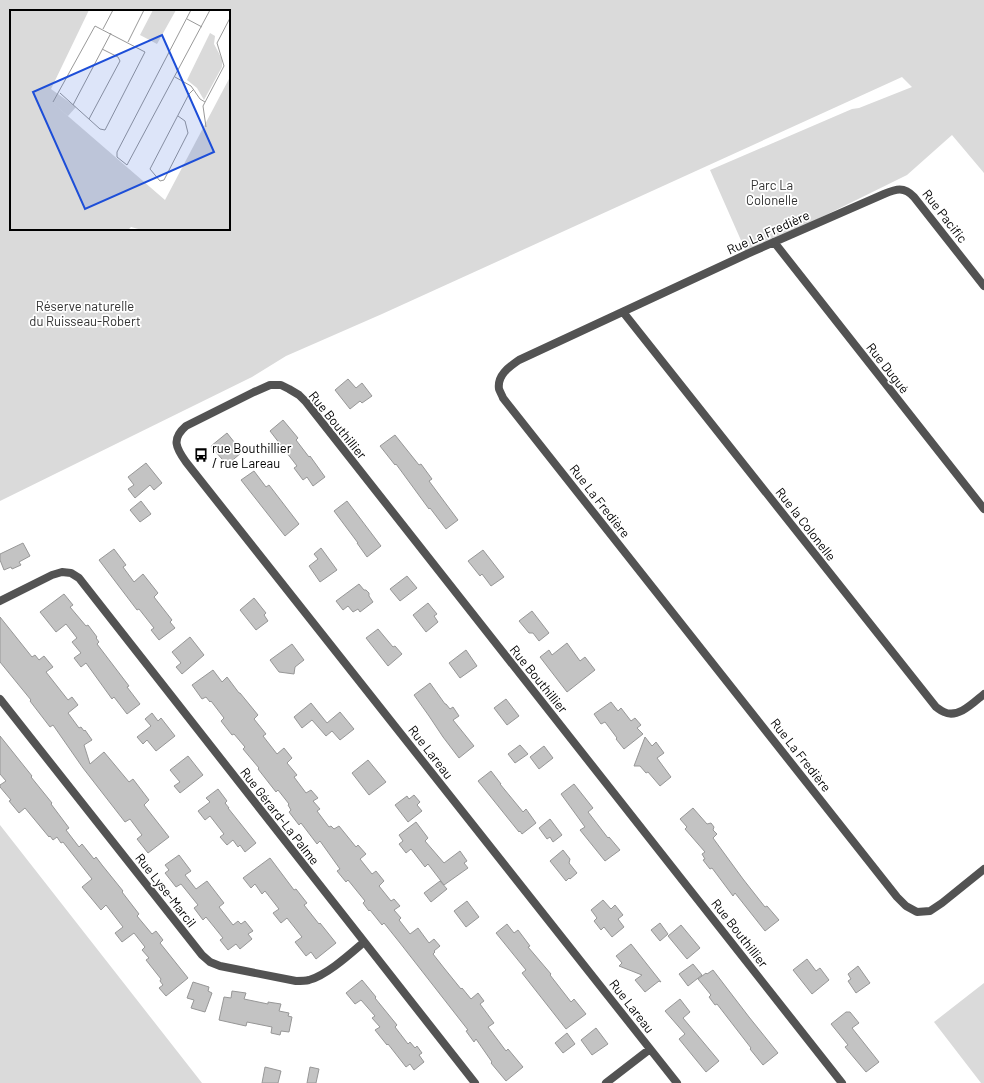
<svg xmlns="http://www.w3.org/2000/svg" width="984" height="1083" font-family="Barlow,sans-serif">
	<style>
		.green { fill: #dadada; fill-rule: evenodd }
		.building { fill: #c3c3c3; stroke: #979797 }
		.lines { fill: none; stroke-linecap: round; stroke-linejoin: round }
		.street { stroke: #535353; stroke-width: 8 }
		.labels { text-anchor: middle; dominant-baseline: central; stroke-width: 3.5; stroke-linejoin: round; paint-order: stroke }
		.park-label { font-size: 13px; fill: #313131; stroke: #fff }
		.street-label { font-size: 13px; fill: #000; stroke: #fff }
		.poi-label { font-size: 13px; fill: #000; stroke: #fff; text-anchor: start }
		.inset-road { fill: none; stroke: #999; stroke-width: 1 }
		.view { fill: #1d4ed8; fill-opacity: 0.15; stroke: #1d4ed8; stroke-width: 2 }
		.inset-edge { fill: none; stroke: #000; stroke-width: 2 }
	</style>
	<rect width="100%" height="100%" fill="#fff"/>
	<!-- green -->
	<path class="green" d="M0,0h984v173l-32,-38 -45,40 -160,79 -37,-84 142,-61 7,-1 53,-21 -10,-10 -520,237 -96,42 -34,21 -252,124zM11,11h218v218h-218z
		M0,825l202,258h-202z
		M984,983v100h-3l-47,-61z"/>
	<!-- building -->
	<path class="building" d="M348,379l8,9 6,-5 10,13 -10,7 -2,-2 -10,8 -15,-19z
		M283,420l15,18 -2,2 13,17 1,-1 15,21 -12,9 -6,-9 -4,3 -9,-12 3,-2 -27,-35z
		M227,433l15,19 -15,13 -16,-19z
		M395,435l24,30 2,-1 11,15 -3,2 29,39 -12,9 -16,-21 -1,1 -33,-45 -1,1 -15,-19z
		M146,463l16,20 -8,7 -4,-5 -15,13 -7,-9 6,-4 -6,-8z
		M254,471l12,16 3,-2 30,39 -14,12 -44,-56z
		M141,501l10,13 -11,8 -10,-12z
		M347,501l34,45 -14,11 -10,-14h1l-24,-32z
		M23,543l7,13 -11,6 2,3 -9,4 -1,-2 -7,3 -4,-10v-6z
		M321,548l16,22 -17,12 -11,-16 9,-7 -4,-5z
		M114,549l12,16 -3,2 11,15 9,-8 15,19 -4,4 18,23 -2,2 5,6 -16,12 -8,-10 3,-2 -15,-19 -2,1 -38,-50z
		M483,550l21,27 -13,9 -9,-12 -2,2 -12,-15z
		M407,576l10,12 -17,13 -10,-12z
		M359,584l5,6h2l3,3v3l4,6 -13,10 -2,-3 -5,3 -5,-6 -5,4 -7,-9z
		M64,594l9,11 -3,2 16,19 2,-1 9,12 -1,1 3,4 -2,2 32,42 -2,1 13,17 -13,10 -13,-17 -2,2 -26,-36 -5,4 -7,-9 7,-5 -9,-11 5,-4 -11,-14 -10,8 -16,-20z
		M254,598l12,15 -2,2 4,6 -12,9 -16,-20z
		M428,603l9,11 -3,2 4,6 -12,10 -13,-17z
		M532,611l17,22 -10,8 -6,-8h-4l-10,-12z
		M0,617l32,40 3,-2 4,5 5,-4 9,11 -7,5 22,28 4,-3 6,8 -10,8 11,15 2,-1 3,4 1,-1 7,10 -8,5 6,19 14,-12 25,30 4,-3 16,21 -5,5 25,32 -21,16 -11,-14 5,-4 -12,-16 -5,3 -42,-54 -30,-43 -3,2 -20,-26 1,-1 -31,-38z
		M378,629l15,18 2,-1 7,8 -14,12 -22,-28z
		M190,637l14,18 -22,19 -6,-7 5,-4 -9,-11z
		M567,643l13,18 5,-4 10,13 -28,22 -27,-35 9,-7 3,5z
		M292,644l12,16 -9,7 -1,7 -15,-2 -9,-12z
		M466,650l11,16 -17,12 -11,-15z
		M213,670l9,12 5,-5 12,16h1l18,22 -4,4 12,15 -3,2 14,18 7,-6 8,10 -5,5 10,12 -3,2 12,16 5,-3 7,8 -5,3 7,8 -3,2 12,16 2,-1 3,3 5,-3 17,21 2,-2 8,9 -6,5 12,15 4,-3 8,10 -5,5 12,15 3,-2 6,7 -6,4 7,8 -2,2 11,14 8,-6 11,15 5,-4 6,7 -6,5 1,1 -2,2 11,14 17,21 1,-1 9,11 7,-6 6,8 -4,3 14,19 -6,4 18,24 2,-2 15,18 -17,14 -15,-18 1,-1 -16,-23 -2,3 -8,-11 2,-1 -68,-87 -16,-20 -2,2 -12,-15 -1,1 -6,-8 2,-2 -17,-21 -2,2 -9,-11 3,-2 -20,-28 -3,3 -16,-21 -2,2 -10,-13 2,-2 -3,-5 1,-1 -11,-14 -2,2 -18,-23 1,-1 -16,-19 2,-2 -11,-13 -2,1 -11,-14 3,-3 -13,-17 -1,1 -4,-5 -4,2 -10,-14z
		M430,683l15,21h1l4,5 3,-2 6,9 -6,4 21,26 -15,12 -16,-21 -14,-21 -15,-21z
		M506,699l13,17 -12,9 -13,-17z
		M611,702l7,9 3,-3 10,13 4,-3 6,7 -4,3 6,6 -19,15 -8,-10 1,-1 -12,-16 -4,2 -7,-10z
		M311,703l16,20 13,-11 14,17 -14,11 -8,-9 -6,5 -14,-16 -10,8 -8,-11z
		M152,713l6,8 3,-3 14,18 -19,15 -9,-11 -4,4 -6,-7 14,-11 -6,-7z
		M0,736l32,40 -1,1 21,26 -1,1 18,24 -3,2 13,17 3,-3 12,15 2,-2 6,8 21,26 -1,1 17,22 -2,2 15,18 4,-3 7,9 -3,3 28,35 -22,18 -7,-8 4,-3 -3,-4 1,-2 -15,-19 3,-2 -7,-8 3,-3 -11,-14 -12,9 -7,-9 8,-6 -17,-22 -5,5 -19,-23 10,-8 -29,-37 -2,1 -4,-6 -4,3 -3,-4 -1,1 -24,-29 -6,5 -10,-12 2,-1 -11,-13v-2l6,-4 -6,-7z
		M645,737l7,9 4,-4 8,11 -7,5 14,19 -11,9 -12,-14 -2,1 -6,-7h-6z
		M520,745l8,9 -13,9 -7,-9z
		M544,746l9,12 -14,11 -9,-12z
		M188,756l15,19 -23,18 -6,-7 6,-4 -10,-12z
		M368,760l18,22 -17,13 -17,-22z
		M491,771l10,13h-1l23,28 3,-3 10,14 -14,11 -2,-3 -1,1 -41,-51z
		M574,784l19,24 -5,4 20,26 1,-1 11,13 -15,11 -25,-31 5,-3 -24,-33z
		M218,789l9,12 -2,2 4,5h-1l28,35 -11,9 -5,-7 -2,2 -5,-7 -6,5 -7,-8 4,-3 -14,-18 -5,4 -7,-9 12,-9 -4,-4z
		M414,795l6,7 -3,3 5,6 -14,11 -13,-17 12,-9 2,3z
		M693,808l14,16 4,-1 3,4 -1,3 4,4 -4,4 30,41 22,28 2,-1 12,14 -14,11 -30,-38 -2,3 -21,-28 -2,1 -7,-9 2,-1 -3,-5 3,-2 -20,-23 2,-2 -7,-8z
		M550,819l12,16 -9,7 -3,-5 -3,2 -8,-11z
		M416,822l12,16 -3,3 19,22 16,-12 7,10 -3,2 4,5 -24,17 -16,-21 -3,3 -14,-18 -5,4 -7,-9 4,-3 -4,-6z
		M563,850l7,9 -1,4 8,10 -7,6 -1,-1 -3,3 -16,-20z
		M179,855l12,16 -6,4 11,14 11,-8 17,22 -5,4 14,18 5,-4 3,3 4,-3 8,10 -5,3 4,5 -12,10 -4,-5 -8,6 -8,-10 3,-2 -17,-21 -3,3 -9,-12 4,-3 -17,-21 -5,3 -11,-14 4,-3 -4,-5z
		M270,858l24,32 2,-1 11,14 -3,2 15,19 1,-1 16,20 -20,16 -5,-7 -5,4 -11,-14 7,-5 -15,-19 -6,5 -8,-10 6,-4 -14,-18 -3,3 -7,-10 -4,4 -8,-10z
		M440,881l7,8 -16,13 -7,-9z
		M603,900l8,9 4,-4 8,10 -5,4 6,8 -12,10 -8,-10 -3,3 -7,-9 3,-3 -6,-8z
		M467,901l12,16 -13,10 -12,-16z
		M660,923l8,11 -8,7 -9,-11z
		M507,924l7,9 4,-3 12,16 -2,1 23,27 -1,1 21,27 3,-3 12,15 -20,15 -44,-56 4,-3 -30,-37z
		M681,925l19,23 -13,11 -19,-23z
		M631,944l30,38 -2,-1 -14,11 -10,-12 7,-5 -23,-9 3,-3 -6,-7z
		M807,959l9,12 4,-3 9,12 -17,14 -19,-24z
		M693,964l9,11 -14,11 -9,-12z
		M858,966l12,17 -14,10 -8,-12 3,-2 -3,-5z
		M713,970l36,47 29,36 -15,12 -13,-16 1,-1 -34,-44 -2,1 -6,-8 2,-2 -13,-16 8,-6 1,1z
		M362,980l14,17 -1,1 22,27 -2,2 13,17 2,-2 5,6 2,-2 5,7 -3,2 5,7 -10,8 -4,-6 -4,3 -18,-23 -1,1 -12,-15 5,-3 -8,-9 3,-2 -14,-16 -6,4 -9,-11z
		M193,982l16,5 -1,4 4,2 -7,19 -14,-4 3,-8 -7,-2z
		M232,991l14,2 -2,6 24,5v-2l13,2 -2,7 10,2 -1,3 4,1 -3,15 -8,-1 -1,4 -9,-2 1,-6 -25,-5 -1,4 -27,-6 5,-23 7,1z
		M680,999l10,13 -7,6 36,43 -13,11 -27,-33 6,-5 -20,-23z
		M846,1012h4l9,11 -7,5 27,34 -13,10 -21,-25 3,-2 -17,-21z
		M596,1028l12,16 -16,11 -11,-15z
		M567,1033l8,11 -12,9 -8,-10z
		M265,1067l16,4 -3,12h-16z
		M310,1067l9,2 -3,14h-9z"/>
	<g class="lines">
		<!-- street -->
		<path class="street" d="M774,242l210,267
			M984,286l-70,-89c-10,-11 -18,-8 -30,-3l-137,60 -228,106c-10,7 -22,15 -20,29 1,3 3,6 4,9l394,499 9,9 11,6 13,-1 12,-8 42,-34
			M623,312l313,395c3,2 5,4 8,5 14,7 30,-10 40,-18
			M0,601l52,-26 10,-3 9,1 8,5 396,505
			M0,699l202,256 8,7 10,4 76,15c5,0 9,0 13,-1 18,-5 41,-26 55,-38
			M606,1083l44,-34
			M677,1083l-491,-621c-10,-14 -15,-23 0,-36l68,-34 16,-7h11l8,4 10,6 7,7 536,681"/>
	</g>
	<!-- icons -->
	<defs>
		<symbol id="bus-bare" viewBox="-9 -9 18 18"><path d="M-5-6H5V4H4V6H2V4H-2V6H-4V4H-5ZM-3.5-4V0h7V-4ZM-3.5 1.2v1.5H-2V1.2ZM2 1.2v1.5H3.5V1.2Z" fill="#000" stroke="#fff" stroke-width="2.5" paint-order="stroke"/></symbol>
	</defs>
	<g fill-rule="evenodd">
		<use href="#bus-bare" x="191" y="445" width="20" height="20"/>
	</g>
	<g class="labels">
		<!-- park labels -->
		<g class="park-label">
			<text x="772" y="185">Parc La<tspan x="772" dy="15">Colonelle</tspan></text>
			<text x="85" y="306">Réserve naturelle<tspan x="85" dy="15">du Ruisseau-Robert</tspan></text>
		</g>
		<!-- street labels -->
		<g class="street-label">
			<text transform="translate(945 216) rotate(52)">Rue Pacific</text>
			<text transform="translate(768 232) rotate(-24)">Rue La Fredière</text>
			<text transform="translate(888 368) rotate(52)">Rue Dugué</text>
			<text transform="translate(338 425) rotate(51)">Rue Bouthillier</text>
			<text transform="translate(600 501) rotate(52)">Rue La Fredière</text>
			<text transform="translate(806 524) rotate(52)">Rue la Colonelle</text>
			<text transform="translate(539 679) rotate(51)">Rue Bouthillier</text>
			<text transform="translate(431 752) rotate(52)">Rue Lareau</text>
			<text transform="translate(801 755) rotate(52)">Rue La Fredière</text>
			<text transform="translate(280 816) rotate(52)">Rue Gérard-La Palme</text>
			<text transform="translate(166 890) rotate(52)">Rue Lyse-Marcil</text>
			<text transform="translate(740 933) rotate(52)">Rue Bouthillier</text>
			<text transform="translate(632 1006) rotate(52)">Rue Lareau</text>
		</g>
		<!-- poi labels -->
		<g class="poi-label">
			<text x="212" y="448">rue Bouthillier<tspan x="212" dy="15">/ rue Lareau</tspan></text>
		</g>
	</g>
	<!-- overview -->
	<g transform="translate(10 10)">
		<rect width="220" height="220" fill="#fff"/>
		<path d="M0,0h79l-38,79 25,18 -8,9 -21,-18 118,102 65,-123v153h-88l-11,-3 -3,3h-118zM143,0h23l-19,34 -17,-9zM200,23l5,3 -1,8 8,15v8l-18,33 -7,-12 -10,-8z" fill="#dadada"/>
		<path class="inset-road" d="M181,0l-74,142v5l10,8 83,-155M177,9l15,8M93,19l10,-19M118,32l16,-32M165,67l16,9 9,13 5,3M43,92l42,-76 50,26 -40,78 -5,-1 -40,-36M63,95l38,-72M168,106l7,5 3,12 -24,47 -4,1 -10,-12 39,-75 5,-5M79,109l31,-58 -2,-4 -16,-8M196,117l-3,-21 21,-40 -7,-23 13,-25"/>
		<path class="view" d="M152,25l52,117 -129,57 -52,-117z"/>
		<rect width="220" height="220" class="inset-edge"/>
	</g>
</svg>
